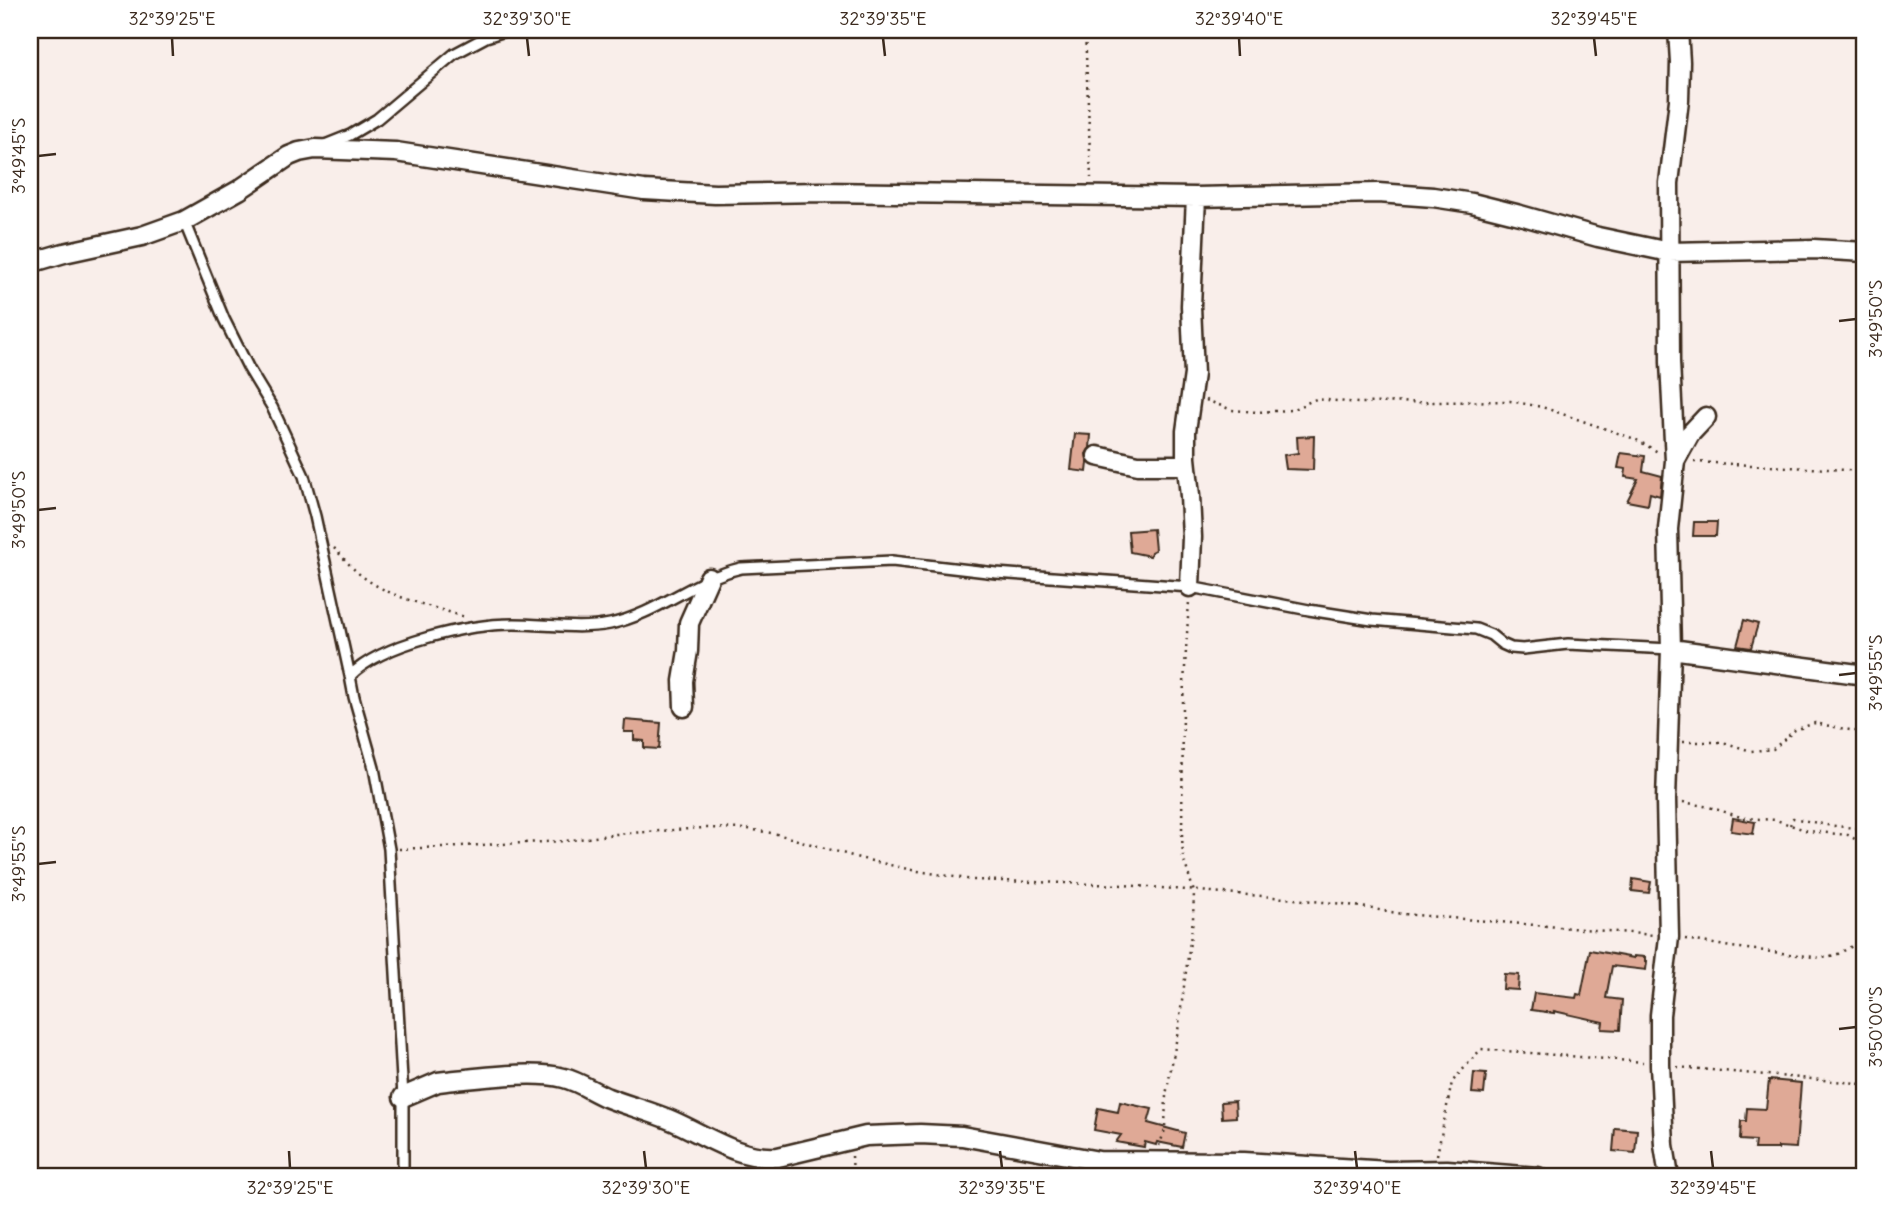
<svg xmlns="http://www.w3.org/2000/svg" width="1895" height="1207" font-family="Delius,sans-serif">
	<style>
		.building { fill: #dfa996; stroke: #3b2a1e; stroke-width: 2 }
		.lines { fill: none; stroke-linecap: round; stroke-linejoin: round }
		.service-casing { stroke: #3b2a1e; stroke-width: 14 }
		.minor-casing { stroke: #3b2a1e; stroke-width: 23 }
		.path { stroke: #3b2a1e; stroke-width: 2.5; stroke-dasharray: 2 5; stroke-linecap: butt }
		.service { stroke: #fff; stroke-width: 9 }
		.minor { stroke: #fff; stroke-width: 18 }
		.ticks { fill: none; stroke: #3b2a1e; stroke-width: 2.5 }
		.neatline { fill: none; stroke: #3b2a1e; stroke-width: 2.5 }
		.ticks-label { font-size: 18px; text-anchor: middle; fill: #3b2a1e }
	</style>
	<rect width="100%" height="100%" fill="#f9eeea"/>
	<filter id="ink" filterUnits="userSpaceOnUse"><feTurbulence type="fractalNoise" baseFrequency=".0143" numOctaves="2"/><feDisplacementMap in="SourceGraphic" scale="14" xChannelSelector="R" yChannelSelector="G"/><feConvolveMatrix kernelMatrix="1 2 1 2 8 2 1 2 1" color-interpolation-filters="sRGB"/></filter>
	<g filter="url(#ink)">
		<!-- building -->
		<path class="building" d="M1075,434l16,1 -1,13 -4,6 2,9 -1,9 -16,-2z
			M1314,436l-1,34 -27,-1 -2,-14 14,-2 -1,-16z
			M1621,453l24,3 -2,15 19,5 -2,20 -10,-3 -2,12 -21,-4 11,-22 -13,-2 1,-8 -8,-1z
			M1694,522h23l-1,14h-23z
			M1153,529l2,21 -4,2 -1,4 -20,-4 -2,-21z
			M1744,620l14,4 -7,24 -14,-2z
			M625,720l36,3 -2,26 -15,-1v-7l-10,-1v-8h-10z
			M1733,818l22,4 -2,12 -22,-3z
			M1633,879l18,3 -2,11 -17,-2z
			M1590,950l44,8v-2l11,1v4h2l-1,9 -34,-4 -6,32 16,2 -2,30 -18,-1 1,-7 -49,-11v2l-23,-3 3,-17 42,5 1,-4 4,1z
			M1504,974l15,1 -1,15 -15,-1z
			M1474,1073l12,1 -2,20 -12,-1z
			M1769,1080l32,3 -5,65 -18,-1v2h-24l1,-8 -15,-1 1,-19h5l1,-13 19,1z
			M1235,1101l1,16 -14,1 -1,-16z
			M1120,1102l32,7 -4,14 37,10 -3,14 -25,-5 -1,3 -11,-3 -1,5 -28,-5 5,-7 -27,-5 4,-22 20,4z
			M1615,1128l22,2 -2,23 -22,-2z"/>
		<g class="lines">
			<defs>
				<path id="service" d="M325,145l25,-10 27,-16 77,-65 32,-17 22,-7
					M184,221l40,98 25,50 23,38 32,69 11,40 35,160
					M403,1177v-80l-14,-248 -15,-81 -20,-71 -4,-21c32,-33 119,-52 164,-52 31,0 65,6 96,0 48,-10 84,-45 131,-56l151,-7 104,12 194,14 119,23 63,10 104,9 15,6 11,9 9,4 12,1 45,-5 103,5"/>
				<path id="minor" d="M30,263l34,-10 78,-17 42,-15 55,-31 50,-34 10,-4 16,-3 81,3 248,38 71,4 106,-2 375,5 182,-4 55,4 39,6 48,12 78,22 71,15 145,-3 51,3
					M1097,456l41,9h48
					M1675,461l15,-27 16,-17
					M1190,587l2,-50 -2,-41 -4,-38v-27l8,-57 -3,-68 5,-109
					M1671,649l194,26
					M684,707l-1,-26 5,-30 1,-28 20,-45
					M403,1097l35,-15 8,-1c33,-3 88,-11 118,-3 16,4 29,14 44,20 21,8 44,14 65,23 34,15 67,39 105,36l88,-21 54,-2 42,2 137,25 145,1 144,9 59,-1 91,7
					M1669,1177l-5,-32 -4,-80v-50l9,-78 -3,-137 5,-151 -3,-120 7,-68 -5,-99 -1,-179 10,-83 1,-38 -2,-32"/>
			</defs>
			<!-- service casing -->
			<use href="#service" class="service-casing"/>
			<!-- minor casing -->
			<use href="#minor" class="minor-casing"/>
			<!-- path -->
			<path class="path" d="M1085,30l6,148
				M1206,400l26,10 25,2 34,-2 25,-11 42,4 152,-2 32,6 93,32 23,13
				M1694,462l171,9
				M334,548c8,8 15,17 23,24 30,26 71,33 108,45
				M1683,742h40l28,9 22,-2 22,-19 20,-7 50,10
				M1683,802l26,5 35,11 32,2 32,11 40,4 17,10
				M1790,825l3,-7 34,7 38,4
				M399,849l166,-8 51,-7 88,-6 44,1 29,5 82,24 53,12 61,10 151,5 150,12 69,7 60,10 251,21
				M1685,939l46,8 92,11 15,-4 27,-15
				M1677,1067l179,16 9,2
				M1159,1146l6,-16 1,-35 12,-64 15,-112 1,-27 -11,-35 -1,-21 1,-136 6,-99
				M1437,1155l15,-73 29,-33 162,13
				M852,1156l1,21
				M1034,1177l2,-10"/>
			<!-- service -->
			<use href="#service" class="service"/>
			<!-- minor -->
			<use href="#minor" class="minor"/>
		</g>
	</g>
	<!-- ticks -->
	<path class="ticks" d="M172,38l1,18M527,38l2,18M883,38l2,18M1239,38l1,18M1594,38l2,18M38,156l18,-2M1839,321l17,-2M38,510l18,-2M1839,675l17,-2M38,864l18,-2M1839,1029l17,-2M289,1151l1,17M644,1151l2,17M1000,1151l2,17M1355,1151l2,17M1711,1151l2,17"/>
	<!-- margin -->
	<rect width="1895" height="1207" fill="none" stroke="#fff" stroke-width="77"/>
	<rect x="38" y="38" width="1818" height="1130" class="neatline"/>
	<g class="ticks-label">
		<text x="172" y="25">32°39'25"E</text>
		<text x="527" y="25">32°39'30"E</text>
		<text x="883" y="25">32°39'35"E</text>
		<text x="1239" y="25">32°39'40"E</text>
		<text x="1594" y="25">32°39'45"E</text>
		<text transform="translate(19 156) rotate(-90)" y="6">3°49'45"S</text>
		<text transform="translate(1876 319) rotate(-90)" y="6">3°49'50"S</text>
		<text transform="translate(19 510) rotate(-90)" y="6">3°49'50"S</text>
		<text transform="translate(1876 673) rotate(-90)" y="6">3°49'55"S</text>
		<text transform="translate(19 864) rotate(-90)" y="6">3°49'55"S</text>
		<text transform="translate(1876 1027) rotate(-90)" y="6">3°50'00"S</text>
		<text x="290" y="1194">32°39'25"E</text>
		<text x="646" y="1194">32°39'30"E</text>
		<text x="1002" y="1194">32°39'35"E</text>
		<text x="1357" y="1194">32°39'40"E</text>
		<text x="1713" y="1194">32°39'45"E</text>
	</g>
</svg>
